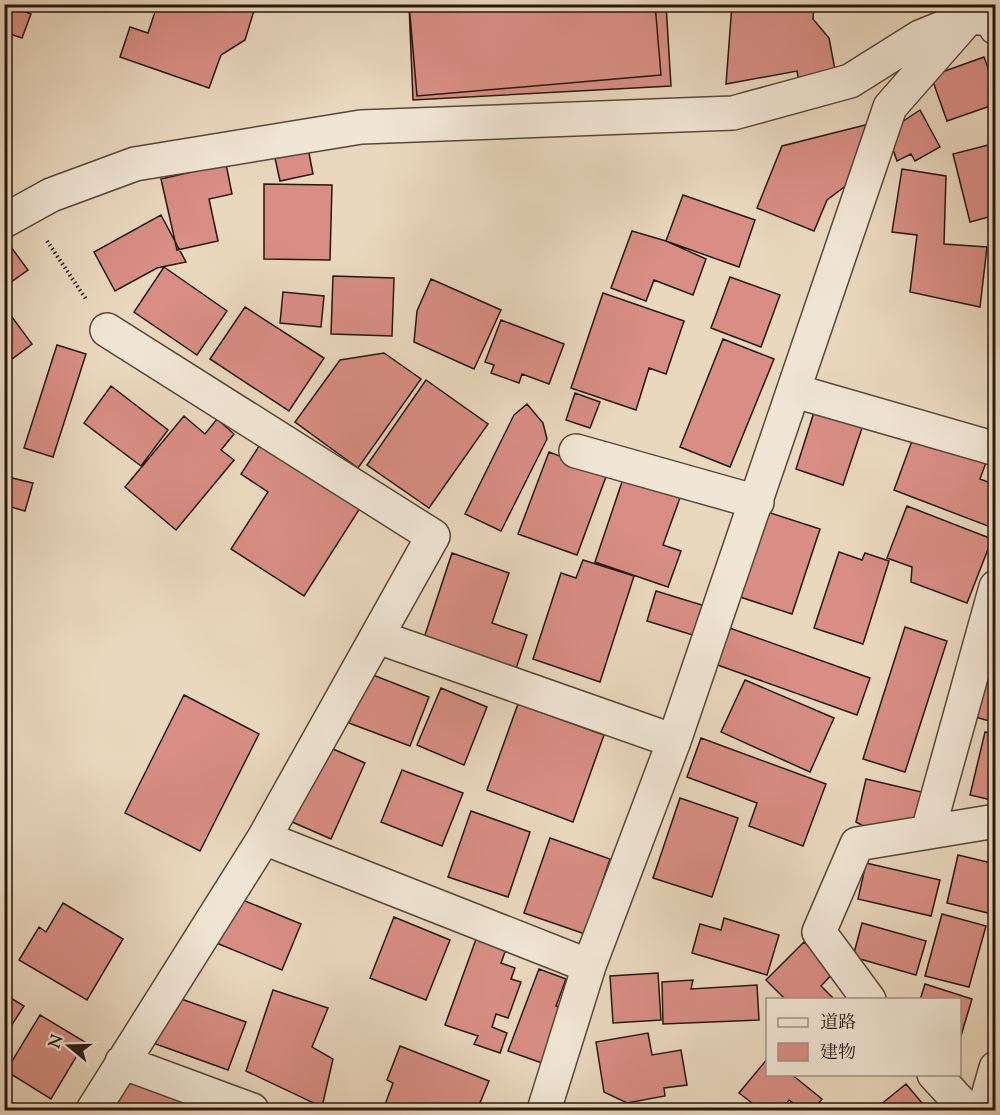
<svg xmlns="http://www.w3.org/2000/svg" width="1000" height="1115" font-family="'Sorts Mill Goudy','Noto Serif JP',serif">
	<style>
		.building { fill: #d88e84; stroke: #26180d; stroke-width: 1.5 }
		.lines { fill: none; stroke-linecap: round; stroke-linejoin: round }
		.minor-casing { stroke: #574839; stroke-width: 36 }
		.path { stroke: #26180d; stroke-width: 4; stroke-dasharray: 1.5 3; stroke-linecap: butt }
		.minor { stroke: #f1e6d5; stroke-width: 33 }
	</style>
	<rect width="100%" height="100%" fill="#ead8be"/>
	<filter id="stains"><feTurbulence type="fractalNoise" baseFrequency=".00333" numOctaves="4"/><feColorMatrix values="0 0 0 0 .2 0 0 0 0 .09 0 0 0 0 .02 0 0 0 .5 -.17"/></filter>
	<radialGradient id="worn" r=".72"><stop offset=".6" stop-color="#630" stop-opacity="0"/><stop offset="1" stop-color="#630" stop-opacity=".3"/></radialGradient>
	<!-- building -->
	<path class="building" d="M4,4l27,10 -9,24 -18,-6z
		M134,4h122l-11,36 -24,15 -12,33 -89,-31 10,-30 18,6 7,-21z
		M409,4h257l5,82 -258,14z
		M409,4h246l6,71 -244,21z
		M732,4h82l-1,15 16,19 7,37 -37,7 -2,-11 -71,13z
		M984,57l12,33v14l-49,17 -16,-45z
		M920,110l20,37 -25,14 -4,-7 -14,7 -10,-29z
		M873,123l-13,52 -33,25 -13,31 -57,-23 25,-62z
		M307,143l6,31 -33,7 -7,-32z
		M996,143v72l-26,7 -17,-68z
		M226,164l6,30 -23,5 9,42 -41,9 -16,-71z
		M902,169l44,7 -2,68 43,3 -7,60 -70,-15 7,-57 -25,-3z
		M264,184l68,1 -2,75 -66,-1z
		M683,195l72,25 -16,47 -73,-26z
		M161,215l25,47 -29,6 -42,23 -21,-39z
		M632,231l34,10 40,18 -13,36 -39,-15 -8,21 -35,-13z
		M11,247l17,23 -24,17v-35z
		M164,267l63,44 -30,44 -63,-43z
		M333,276l61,2 -2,58 -61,-2z
		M730,277l50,18 -19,52 -50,-19z
		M431,279l70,31 -27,59 -60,-27 3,-31z
		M283,292l41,4 -3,31 -41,-4z
		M603,293l81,28 -18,53 -17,-6 -13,42 -65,-22z
		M245,307l79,51 -35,53 -79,-52z
		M9,313l23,31 -28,21v-48z
		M501,320l63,24 -15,40 -27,-10 -3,9 -28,-10 3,-8 -9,-3z
		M723,339l51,20 -44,108 -50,-20z
		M57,345l29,9 -33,103 -29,-9z
		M384,353l37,26 -63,89 -63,-46 45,-62z
		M426,380l62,44 -59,84 -62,-43z
		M111,386l57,44 -27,36 -57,-43z
		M575,393l25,9 -10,26 -24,-8z
		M527,404l16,19 4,16 -46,92 -36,-17 49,-99z
		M815,409l48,16 -20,60 -47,-16z
		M184,416l21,18 12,-15 17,15 -13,16 13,10 -58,70 -51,-43z
		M916,430l72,27 -8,22 16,6 -3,43 -99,-38z
		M263,440l99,65 -58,91 -73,-47 37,-57 -27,-18z
		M549,452l58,22 -30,81 -59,-21z
		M4,476l29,7 -8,28 -21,-6z
		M624,476l57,19 -18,50 18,6 -13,36 -73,-25z
		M907,506l85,33 -25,64 -56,-21 1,-15 -25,-9z
		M761,510l59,19 -28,85 -55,-18z
		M839,552l23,8 3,-7 24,8 -26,83 -49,-16z
		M452,553l57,20 -17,50 35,12 -13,40 -92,-31z
		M583,560l51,16 -34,106 -67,-23 28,-86 15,5z
		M656,591l49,15 -9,30 -49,-15z
		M724,626l146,52 -13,37 -145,-52z
		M905,627l42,14 -42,131 -42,-13z
		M996,640v83l-24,-7z
		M368,673l61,24 -19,49 -61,-23z
		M745,680l89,38 -24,54 -89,-40z
		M441,688l46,19 -23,58 -47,-20z
		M184,695l75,39 -59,117 -75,-38z
		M518,704l86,31 -31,87 -86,-32z
		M985,732l11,2v67l-26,-6z
		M701,738l125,46 -23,62 -54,-20 8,-23 -70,-26z
		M324,745l41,18 -34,76 -41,-18z
		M402,770l61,23 -21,53 -61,-24z
		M866,779l64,15 -8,36 -42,5 -24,-13z
		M680,798l58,20 -26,79 -59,-19z
		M471,811l59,21 -22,65 -60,-20z
		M550,838l60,21 -25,75 -61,-21z
		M958,855l38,9v51l-49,-12z
		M866,863l74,17 -9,36 -73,-17z
		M233,896l68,28 -19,46 -68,-28z
		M63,903l60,36 -36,61 -68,-40 20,-33 7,5z
		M942,914l44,12 -17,61 -44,-11z
		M394,917l56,23 -24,60 -56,-22z
		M724,918l55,17 -12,40 -75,-22 8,-29 21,6z
		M862,923l64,18 -10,34 -63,-18z
		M479,931l30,10 -8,22 14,5 -4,11 10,3 -13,36 -12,-4 -4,13 15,6 -7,20 -26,-9 4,-8 -33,-11z
		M804,942l31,29 -14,15 14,14h-49l-20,-20z
		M539,969l27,10 -10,27 7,2 -21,55 -34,-12z
		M658,973l3,47 -48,3 -3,-47z
		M693,980l-2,9 66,-4 2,35 -96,4 -1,-42z
		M925,984l47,15 -12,40v-39h-40z
		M273,990l55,18 -16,39 21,12 -11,48 -76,-36z
		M4,994l20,12 -20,31z
		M170,995l76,27 -18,48 -75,-27z
		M40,1015l45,27 -34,57 -45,-28z
		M648,1033l4,22 29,-5 6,35 -23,3 1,8 -38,7 -23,-11 -8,-50z
		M400,1046l89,35 -12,29h-94l10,-27 -6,-3z
		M768,1058v16h23l31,25 -9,11h-11l-13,-10 -8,10h-20l-22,-17z
		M121,1066l73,26 -7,18h-82z
		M906,1084l22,26h-54z"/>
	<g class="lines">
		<defs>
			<path id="minor" d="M4,221l47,-26 84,-31 226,-37 372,-14 117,-32 70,-44 49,-20 23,2 4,9
				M795,391l201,58
				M576,451l181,51
				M378,637l296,104
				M928,831l68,-244
				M264,838l325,128
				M869,1000l-50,-68 38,-88 139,-23
				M122,1062l130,48
				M934,1074l33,36
				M93,1110l171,-272 169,-302 -326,-206
				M544,1110l45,-144 85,-225 216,-634 79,-90 7,-13
				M984,1110l12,-42"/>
		</defs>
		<!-- minor casing -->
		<use href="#minor" class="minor-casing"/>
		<!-- path -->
		<path class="path" d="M47,241l39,58"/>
		<!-- minor -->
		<use href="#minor" class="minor"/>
	</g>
	<!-- margin -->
	<rect width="1000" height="1115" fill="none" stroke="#ead8be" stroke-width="24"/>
	<rect x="6" y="6" width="988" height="1103" fill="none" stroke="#26180d" stroke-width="3"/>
	<rect x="12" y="12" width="976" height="1091" fill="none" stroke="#26180d" stroke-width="1.5"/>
	<!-- legend -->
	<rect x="766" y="998" width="195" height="78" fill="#f1e6d5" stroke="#a09485" stroke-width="1.5"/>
	<rect x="778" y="1018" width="30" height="9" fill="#f1e6d5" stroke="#a09485" stroke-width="1.5"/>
	<text x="820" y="1028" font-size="18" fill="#26180d">道路</text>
	<rect x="778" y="1043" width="30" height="18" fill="#d88e84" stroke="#a09485" stroke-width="1.5"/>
	<text x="820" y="1058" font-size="18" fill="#26180d">建物</text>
	<!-- north arrow -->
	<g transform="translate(69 1046) rotate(289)" stroke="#f1e6d5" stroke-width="4.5" paint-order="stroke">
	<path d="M0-4.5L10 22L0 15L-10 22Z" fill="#26180d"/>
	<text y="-9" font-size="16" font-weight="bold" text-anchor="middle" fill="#26180d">N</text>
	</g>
	<rect width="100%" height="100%" filter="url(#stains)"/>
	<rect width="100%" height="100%" fill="url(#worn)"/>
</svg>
